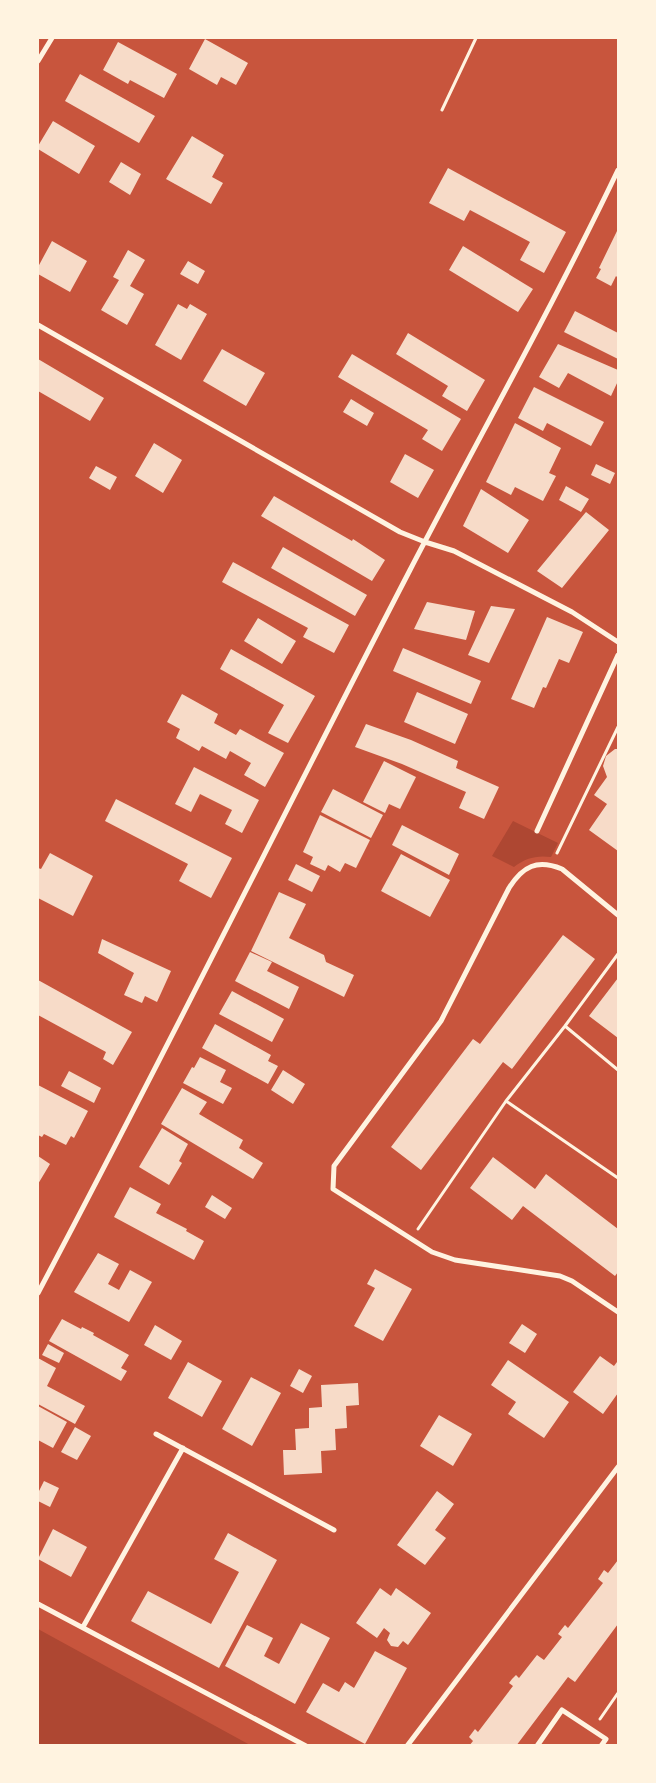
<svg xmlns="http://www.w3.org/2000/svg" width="656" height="1783" font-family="Karla,sans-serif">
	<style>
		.green { fill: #ae4732 }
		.building { fill: #f7dbc8 }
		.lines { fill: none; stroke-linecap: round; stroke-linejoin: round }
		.path { stroke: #fff3e0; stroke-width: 3 }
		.minor { stroke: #fff3e0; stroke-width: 5 }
	</style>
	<rect width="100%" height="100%" fill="#c8553d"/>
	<!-- green -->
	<path class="green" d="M513,821l45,22 -7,14c-14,-2 -26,1 -37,10l-22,-11z
		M38,1629l212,116h-212z"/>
	<!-- building -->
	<path class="building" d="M205,39l43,24 -12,22 -15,-8 -4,8 -28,-16z
		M118,42l59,32 -13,24 -34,-18 -2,4 -25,-14z
		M80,74l75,42 -16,27 -74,-42z
		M53,121l42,25 -16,28 -41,-25v-3z
		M192,136l32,19 -12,22 11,6 -12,21 -45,-25z
		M121,162l20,12 -11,21 -21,-13z
		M448,168l118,64 -22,41 -24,-13 10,-18 -60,-32 -6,11 -35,-18z
		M617,231l1,1v46l-2,-2 -5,10 -15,-8 5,-9 -2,-1z
		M52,241l35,20 -17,31 -32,-18v-7z
		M463,246l70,43 -15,23 -69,-42z
		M128,250l17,10 -15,26 14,8 -17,31 -26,-15 18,-30 -6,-3z
		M188,261l17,10 -7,13 -18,-10z
		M178,304l9,5 3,-5 17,10 -26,46 -26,-15z
		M575,311l43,22v26l-54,-27z
		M408,333l77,47 -18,31 -25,-15 6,-10 -52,-32z
		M558,344l60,26v11l-7,15 -43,-23 -9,15 -20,-11z
		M222,349l43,24 -19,33 -43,-25z
		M352,354l109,65 -19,32 -20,-12 6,-9 -90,-53z
		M38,359l66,39 -14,23 -52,-30z
		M534,387l70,35 -13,24 -44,-23 -4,8 -25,-13z
		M351,399l23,14 -7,13 -24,-14z
		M515,423l46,25 -12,25 7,3 -13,25 -28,-14 -4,8 -25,-13z
		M154,443l28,17 -19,33 -28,-17z
		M405,454l29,16 -16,28 -28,-16z
		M596,464l19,9 -5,11 -19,-9z
		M96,466l21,11 -7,13 -21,-12z
		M566,486l23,13 -8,13 -22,-12z
		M481,489l48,31 -21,33 -45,-27z
		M274,496l78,45 1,-2 32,21 -13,21 -111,-65z
		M586,512l23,18 -47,58 -25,-17z
		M283,547l84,48 -12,21 -84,-48z
		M233,562l116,63 -15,28 -31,-16 5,-9 -86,-46z
		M427,602l48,9 -9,29 -52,-11z
		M491,606l24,3 -26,54 -21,-8z
		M547,617l36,15 -14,31 -10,-4 -13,29 -3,-1 -9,21 -23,-9z
		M258,618l38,23 -14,23 -38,-23z
		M403,648l78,33 -10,23 -78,-33z
		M231,649l84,47 -27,47 -20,-10 16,-28 -64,-36z
		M417,692l51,22 -13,30 -51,-22z
		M182,694l36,20 -4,9 22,12 4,-6 44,24 -19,34 -21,-12 7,-12 -21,-12 -4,8 -24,-13 -3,5 -23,-13 4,-9 -13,-7z
		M366,724l45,16 47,21 -2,7 43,19 -15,32 -25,-11 7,-16 -64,-28 -47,-17z
		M615,749h3v102l-29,-21 18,-26 -13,-9 13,-18 -4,-11 3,-10z
		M384,761l32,16 -16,32 -11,-5 -4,9 -22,-11z
		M194,767l65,33 -17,33 -17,-9 7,-14 -32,-16 -9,18 -16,-8z
		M333,789l50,26 -12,23 -50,-26z
		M116,799l116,59 -21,40 -32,-17 9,-17 -83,-43z
		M320,815l50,25 -14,28 -11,-5 -5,9 -12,-7 -3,6 -15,-7 3,-7 -10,-5z
		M402,825l57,29 -10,21 -57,-30z
		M50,853l43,23 -20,40 -35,-18v-30l3,1z
		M401,854l49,26 -20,37 -49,-26z
		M296,864l24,12 -8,16 -24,-12z
		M279,892l27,12 -17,34 35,17 2,7 28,13 -10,22 -93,-46z
		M563,935l32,24 -83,110 -9,-7 -82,108 -30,-23 82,-108 7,5z
		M102,939l69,32 -14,31 -12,-6 -3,7 -18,-8 10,-22 -36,-20z
		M250,952l22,10 -5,9 32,16 -10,22 -54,-28z
		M618,978v60l-29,-22z
		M38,980l94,52 -19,33 -10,-6 3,-7 -68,-37z
		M232,991l52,28 -12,23 -53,-28z
		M215,1024l56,31 -3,6 10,5 -10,18 -66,-36z
		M200,1057l26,13 -6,12 12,6 -9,16 -40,-21 9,-16 2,1z
		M283,1070l22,14 -12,20 -22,-14z
		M69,1071l32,17 -7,15 -33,-17z
		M38,1085l50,26 -14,27 -3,-2 -5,9 -22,-11 -2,3 -4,-2z
		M182,1088l25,14 -8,12 44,26 -4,8 24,15 -10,16 -92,-55z
		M162,1128l26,16 -9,17 3,2 -13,22 -30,-18z
		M38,1156l12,8 -12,20z
		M493,1157l42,32 11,-15 72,55v43l-3,4 -92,-70 -11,14 -42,-32z
		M130,1187l31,17 -5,9 31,16 -1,2 18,10 -10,19 -80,-43z
		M212,1195l20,13 -7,11 -20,-12z
		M98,1253l21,11 -11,20 11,6 11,-20 22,12 -23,40 -55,-30z
		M375,1269l37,20 -29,52 -29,-15 21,-38 -8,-4z
		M62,1319l19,10 1,-2 12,6 -1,2 36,20 -8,13 6,3 -6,10 -72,-40z
		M522,1324l15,10 -12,19 -16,-10z
		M155,1325l27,16 -11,19 -27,-15z
		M48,1344l16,9 -5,10 -17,-8z
		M600,1356l14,10 3,-4 1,1v30l-15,21 -30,-22z
		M38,1358l18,10 -9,18 38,20 -10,18 -37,-20z
		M508,1360l61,42 -25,36 -36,-24 8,-12 -25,-17z
		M188,1362l34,19 -20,36 -34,-19z
		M299,1369l13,7 -9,17 -13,-7z
		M251,1377l30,16 -29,53 -30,-17z
		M358,1383l1,22 -13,1 1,22 -12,1 1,21 -15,1 1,22 -38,2 -1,-25h13l-1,-21 14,-1v-20l13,-1 -1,-22z
		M38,1406l29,16 -14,26 -15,-8z
		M439,1415l33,19 -19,32 -33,-20z
		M75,1427l16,9 -14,24 -16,-8z
		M44,1481l15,7 -9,19 -12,-6v-8z
		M437,1491l17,13 -19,26 11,8 -21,27 -28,-20z
		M53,1529l34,18 -16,30 -33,-18z
		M228,1533l49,27 -58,108 -88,-47 17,-30 63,33 28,-52 -25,-13z
		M618,1560v64l-43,58 -7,-5 -52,69h-47l4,-5 -4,-4 6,-8 3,3 35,-46 -4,-3 3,-4 4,-4 3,3 18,-23 7,5 18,-23 -4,-3 3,-4 4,-5 3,3 35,-45 -5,-4 6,-9 4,3z
		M380,1588l11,8 5,-8 35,25 -23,32 -5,-4 -5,6 -7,-1 -4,-6 3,-7 -6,-5 -7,10 -21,-15z
		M301,1623l29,15 -35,66 -70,-38 22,-41 26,13 -9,18 15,8z
		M375,1651l32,17 -42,76 -59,-32 17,-29 16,9 6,-10 9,6z"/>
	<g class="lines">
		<!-- path -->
		<path class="path" d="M442,110l34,-72
			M557,853l61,-126
			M565,1026l53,44
			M506,1101l59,-75 53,-72
			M418,1229l88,-128 112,77
			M600,1719l18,-26"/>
		<!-- minor -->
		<path class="minor" d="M38,61l14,-23
			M38,325l362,207 25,10 29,9 118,61 46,30
			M537,831l81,-176
			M618,915l-56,-46c-25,-10 -39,-3 -53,19l-68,133 -107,145 -1,23 99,63 23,8 105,16 12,5 46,31
			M38,1293c127,-239 247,-482 372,-723 69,-133 143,-264 208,-400
			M156,1434l178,96
			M38,1604l268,142
			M83,1627l100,-179
			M407,1746l211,-279
			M537,1746l25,-36 44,29 -5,7"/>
	</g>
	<!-- border -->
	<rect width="656" height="1783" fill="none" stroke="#fff3e0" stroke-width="78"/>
</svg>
